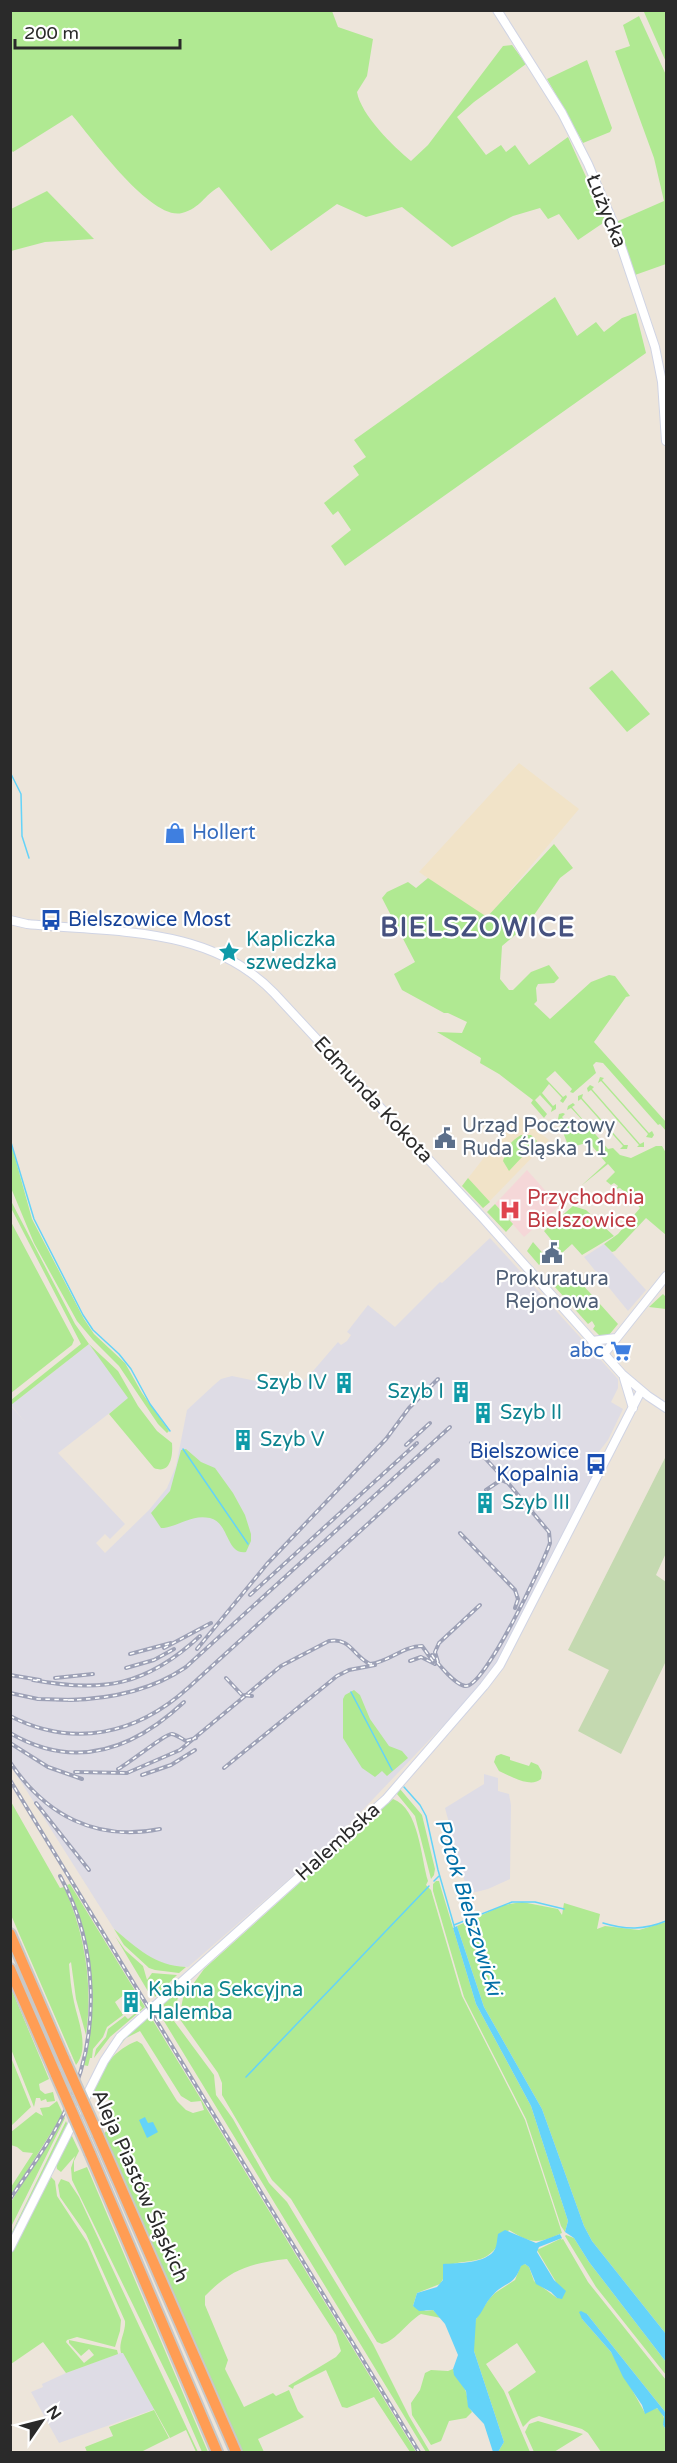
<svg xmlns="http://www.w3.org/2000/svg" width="677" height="2463" font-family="'Varela Round',sans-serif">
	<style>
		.industrial { fill: #dedce5 }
		.education { fill: #f1e3c8 }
		.medical { fill: #f5d7d8 }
		.green { fill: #b0e992 }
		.cemetery { fill: #c4d9b0 }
		.water { fill: #64d3f9 }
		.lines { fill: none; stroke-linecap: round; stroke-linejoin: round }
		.stream { stroke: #64d3f9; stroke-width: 1.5 }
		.minor-casing { stroke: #d0d4e4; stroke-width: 10 }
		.highway-casing { stroke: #c8c8c8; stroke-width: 14 }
		.minor { stroke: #fff; stroke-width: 8 }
		.highway { stroke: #ff9d54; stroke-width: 10 }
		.rail-casing { stroke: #9da1b6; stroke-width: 4 }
		.rail { stroke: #fff; stroke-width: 1.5; stroke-dasharray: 4.5; stroke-linecap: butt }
		.highway-bridge-casing { stroke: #c8c8c8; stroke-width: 14; stroke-linecap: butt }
		.highway-bridge { stroke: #ff9d54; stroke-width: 10 }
		.labels { text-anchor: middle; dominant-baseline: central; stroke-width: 4.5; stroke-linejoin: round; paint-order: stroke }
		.street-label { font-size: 20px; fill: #2a2a2a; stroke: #fff }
		.shop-label { font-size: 20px; fill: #366cbe; stroke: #fff; text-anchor: start }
		.transit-label { font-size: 20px; fill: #164399; stroke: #fff; text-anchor: start }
		.culture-label { font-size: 20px; fill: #0d838f; stroke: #fff; text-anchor: start }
		.service-label { font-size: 20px; fill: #4e5e75; stroke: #fff; text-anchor: start }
		.health-label { font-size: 20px; fill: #be3a42; stroke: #fff; text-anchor: start }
		.water-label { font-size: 21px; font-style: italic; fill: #016fa7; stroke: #fff }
		.district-label { font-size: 26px; font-weight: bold; letter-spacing: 1.5px; fill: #46517f; stroke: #fff }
	</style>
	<rect width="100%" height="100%" fill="#ede5da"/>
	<!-- industrial -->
	<path class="industrial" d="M490,1238l128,141v9l-7,14 12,7 -15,31 -10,13 -6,13 2,8 -98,192 -21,26 -138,145 -149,130 -19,-1 -26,-12 -29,-25 -103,-163v-360l14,16 -14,-17 78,-61 40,54 -71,55 67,71 -15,15 -5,-5 -9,9 9,10 44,-43 18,-22 9,-22 11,-56 27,-25 7,-6 11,-3 24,5 3,4 4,1 3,-3 35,2 37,-43 3,3 6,-4 4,-6 -4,-3 21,-27 27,22 45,-45 2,1z
		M604,1244l42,46 -18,21 -44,-54z
		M484,1774l14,4v13l11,3 2,11 -1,74 -22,10 -20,5 -23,-86 39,-24z
		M123,2352l32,57 -96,34 -28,-51 12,-5 -1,-3 24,-11z"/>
	<!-- education -->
	<path class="education" d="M519,763l60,46 -92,109 -68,-46z
		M517,1115l32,25 -66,68 -21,-22z"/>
	<!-- medical -->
	<path class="medical" d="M527,1170l32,36 -35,31 -29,-33z"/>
	<!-- green -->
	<path class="green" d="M11,10l321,1 6,16 35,12 -6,37 -10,16c4,23 36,54 54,69l17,-16 75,-99 9,-1 14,19 -52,38 -17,15 29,38 15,-10 5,7 9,-7 14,20 39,-28 38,84 -28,19 -19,-26 -11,5 -8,-11 -27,8 -61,31 -50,-40 -36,10 -29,-13 -66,47 -52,-64c-15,8 -18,21 -37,26 -31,8 -91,-76 -110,-98l-59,37 -3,-3z
		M648,10l18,1v51l-22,-50z
		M639,16l27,59v189l-31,11 -19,-53 48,-21 -10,-43 -39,-107 15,-5 -7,-21z
		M587,60l25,68 -2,4 -27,11 -36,-64z
		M47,191l47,48 -49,3 -34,9v-42z
		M555,297l22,39 19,-14 8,10 18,-14 14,-5 10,40 -301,213 -14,-20 20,-16 -13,-19 -5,4 -9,-12 35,-28 -6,-9 13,-9 -12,-17z
		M612,670l38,44 -23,18 -38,-44z
		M554,844l19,24 -13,10 -33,47 -25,21 -2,33 9,11h4l18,-18 18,-7 10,13 -5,5 -16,1 -2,4 1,13 -3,3 16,15 41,-37 18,-7 6,1 15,20 -4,1 -32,45 72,80v9l-6,-7 -2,1 -55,-62 -7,-1 -3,3 3,8 -23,20 -3,-1 2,-3 -17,-18 -9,8 17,18 3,-2 1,2 -4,6 -3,-2 2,-3 -13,-14 -7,9 11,13 3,-2v5l-5,3 1,-4 -12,-13 -5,5 12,14 -3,4 -13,-15 2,-3 -34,-26 -19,-11 1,-5 -44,-26 25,1 5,-11 -19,-9h-4l-42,-23 -8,-16 21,-12 -33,-64 5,-6 21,-10 8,6 12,-10 59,39z
		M600,1077l4,1 -2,2 47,53 3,-2 2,4 -2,3 -6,-1 2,-3 -47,-53 -3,2z
		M590,1085l4,2 -2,2 48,55 4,-2v5h-7l2,-2 -48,-55 -3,2 -1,-4z
		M583,1094l-1,4 42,47h4l-1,4h-7l3,-3 -42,-47 -3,2v-5z
		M573,1103l2,2 -3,2 36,42 5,-1 7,7 11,3 25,-12h6l4,7v82l-20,-17 -31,33 -3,1 -8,-8 14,-10 22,-26 -11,-13 -4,2 2,-3 -7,-6 -4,1 2,-3 -4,-3 -3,2 -5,-4 9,-9 -7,-8 -27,22 25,-23 -17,-21 -20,6 -11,-29 1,-5 4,-1 2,1 -3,3 12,13 7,1 3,-2v-7l-13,-14 -4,2 1,-4z
		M521,1135h10l6,6 -28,30 -6,-10c4,-13 6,-19 18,-26z
		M11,1143l21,76 52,100 10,15 31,29 17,30 27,38 -2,2 -9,-9 -39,-58 -26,-26 -16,-19 -43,-78 -23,-55z
		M468,1178l22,24 -7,6 -21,-22z
		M10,1199l65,125 14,20 29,27 20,35 19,25 15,12c1,12 -1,32 -18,25l-45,-54 19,-16 -39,-54 -78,61v-5l70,-56 -70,-136z
		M495,1204l18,20 -7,8 -19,-20z
		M573,1206l13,4 28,26 -32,19 -10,-11 -10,9 -18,-22z
		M10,1220l64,120 -2,5 -61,48z
		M533,1242l14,16 -8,7 -12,-14z
		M572,1273l46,51 -9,11 -9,1 -7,-7 2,-3 -3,-5 -4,3 -33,-37z
		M663,1294l3,3v12l-17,-2z
		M186,1449l15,13 14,6 18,25 12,22 6,19v7l-5,11c-20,3 -17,-30 -36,-34 -18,-4 -29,7 -46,10h-3l-10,-15 19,-22 11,-41z
		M354,1690l6,5 10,24 19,27 13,5 6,7 -21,18 -5,-5 -7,6 -13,-9 -19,-30v-39l2,-4z
		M501,1754l9,3v3l19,6 2,-4 7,3 4,7 -1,7c-10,9 -29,-2 -42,-8l-5,-9 2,-6z
		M400,1789l22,26 13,54 -1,6 -3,4 -16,-63 -18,-22z
		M393,1799c26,9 28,59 35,82l-2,4 5,5 31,106 63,124 37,113c-24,11 -31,11 -53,-3 -6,9 -13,20 -22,26 -15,9 -31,2 -44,14l2,6 -5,8 -23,9 -4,13 13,5 7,-1 8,8 -20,-4c-14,8 -24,26 -39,30l-5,-2 -86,-143 -19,-19 -50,-85v-12l-4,-10 -39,-55 4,-20 21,-29z
		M10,1800l50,88 4,-1c21,47 29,96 22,148l-10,-36 -5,-37 -2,2c1,12 2,25 5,38 4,19 16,46 2,63l-65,-150z
		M436,1881h3l2,7 35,116 55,102 37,115 -3,11 -4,-6 -35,-107 -62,-122 -31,-106v-7z
		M70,1884l75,123 -35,30 -16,21 2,-9 10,-12 2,-8 17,-13 3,3 14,-11 -13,-17 -14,11 8,13 -16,12 -4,10 -10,12 -1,9h-2l-2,8 -5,-1c17,-61 10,-123 -16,-180z
		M522,1902l36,7 4,6 2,-12 36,11 -3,15 8,-3 34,4 27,-8v412l-74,-93 -8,-15 -42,-117 -58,-102 -27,-81 47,-21z
		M114,1929c23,19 41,37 72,38l-7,6 -24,-3 -6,-2 -25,-23z
		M115,1936l10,14 18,16 4,14 5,-7 25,2 -22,22 -2,-11h-2l1,12z
		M194,1975l-16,22 -4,19 -13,-13z
		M11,1988l38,91 -10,5 1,6 5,4 8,-2 2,9 -8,1 -1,-3 -5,2 -1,-3h-4l-2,9 -23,-58z
		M159,2005l15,16 40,54 2,20 17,24 36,64 18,19 86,142 36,72 21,36h-4l-270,-444z
		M149,2014l267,438h-6l-36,-55 -27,11 -5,-1 -16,-37 -32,16 -1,3 -5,-3 48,-29 5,-6 -5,-16 -49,-76c-36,4 -56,10 -82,37v9l23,55 -3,9 19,38 29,-14 3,3 13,-6 9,21 6,6 -46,22 6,13h-22l-137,-315v-5l9,-4 -3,-21 2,-5 -19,-11c3,-21 23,-43 43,-50l5,3 35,57 9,9 7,3 11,-3 -3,-9 -10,1 -10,-6 -41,-65 -14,7 -10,12 9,-13z
		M10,2055l21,52 -20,19h-1z
		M57,2101l6,13 -52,82v-9l22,-34 -10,-1 -6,-5 -6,-2v-13l25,-20 7,4 -3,-8 9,-1z
		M64,2117l1,1 -54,109v-25z
		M66,2121l2,5 -57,116v-8z
		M71,2134l8,17 -5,10v11l13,-5 121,285h-6l-24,-55 -106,-217 -1,-12 4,-12 -14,16 -4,-3 -1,-5z
		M51,2177l4,4 2,15 30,46 34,78 -1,11 -5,16 -38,-10 -10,3 -1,2 18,21 10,-8 -5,-6 -8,7 -12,-13v-3l48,10 1,4 -52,19 -23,-31 -32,22 -1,-109z
		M61,2179l8,3 10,15 119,255h-2l-10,-22 -16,8 -47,-85h-2c-3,-11 5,-21 4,-32l-39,-87 -26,-37 -2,-12z
		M566,2235l8,3 15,24 77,100v13l-70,-88 -31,-51z
		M562,2238l-1,2 2,-1 25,43 78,98v33l-79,-99 -5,5 29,33 34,61 9,-6 6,3 5,10 -2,5 3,5v22h-65l-13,-19 -6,-4 -43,-13 -8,3 -8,8 -15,-35 28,-20 -19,-29 -31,21 18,27 26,61h-32l6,-10 -30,-91v-23l2,-9 13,-20 6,-6 20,-13 6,-15 4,-1 4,3 5,14 23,17 -1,-16 -19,-32z
		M453,2369c2,9 10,14 13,23 2,7 1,13 6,20l-6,6 -17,3 -8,20 -10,4 -19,-30 -1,-12 9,-13 5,-17 6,-3 17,1z
		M154,2410l15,28 -28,14h-54l-2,-5 28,-11 -4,-9z
		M538,2421l45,13 -29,18h-20l-9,-20 4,-8z"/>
	<!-- cemetery -->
	<path class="cemetery" d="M666,1456v97l-10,22 10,7v79l-45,93 -43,-23 31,-61 -41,-20z"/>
	<!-- water -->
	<path class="water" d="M457,1926l27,81 58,102 42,117 8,15 74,93v28l-77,-100 -15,-24 -9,-6 3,-11 -37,-115 -55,-102 -23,-76z
		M145,2117l3,6 5,-1 5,10 -11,6 -8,-18z
		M505,2230l31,13 24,-9 2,4 -23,9 -2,5 17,28 12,11 -4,8 -5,-1 -6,-6 -15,-8 -7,-17 -4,-3 -4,2c-8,22 -17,15 -29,30 -7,7 -9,16 -16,23l-2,32 30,91 -6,10h-5l-9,-28 -16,-17 -2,-16 -12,-16 -1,-6 5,-14 -13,-31 -12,-14 -14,1 -6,-5 4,-13 20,-6 6,-7v-16c14,-1 44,0 52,-15 2,-4 2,-10 3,-15z
		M581,2311l6,3 79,99v17l-3,-5 1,-8 -7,-9 -12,6 -3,-9 -19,-28 -12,-25 -29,-33 -3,-7z"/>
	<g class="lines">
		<!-- stream -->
		<path class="stream" d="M10,772l11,22 1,42 7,22
			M10,1139l24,80 49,96 10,15 26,24 12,15 19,35 20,27
			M183,1449l65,95
			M351,1692l41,78
			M404,1787l16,18 6,11 12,54 17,59
			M434,1881l5,-5
			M603,1923c23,7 41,7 63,-2
			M454,1925l58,-23h23l29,7
			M246,2077l183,-191"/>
		<defs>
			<path id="minor" d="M497,10l65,103 26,51 25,58 42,125 7,35 4,59
				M10,920l17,4c87,9 182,1 247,69l208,224 140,157 26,22 18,12
				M592,1341l24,-3
				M604,1354l62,-78
				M624,1378l9,30
				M10,2248l94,-187 16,-24 266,-238 98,-113 16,-21 141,-274"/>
			<path id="highway" d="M10,1934l54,125
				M10,1969l46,106
				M98,2135l138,317
				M90,2153l127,299"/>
		</defs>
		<!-- minor casing -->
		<use href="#minor" class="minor-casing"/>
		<!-- highway casing -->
		<use href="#highway" class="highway-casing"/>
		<!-- minor -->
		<use href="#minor" class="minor"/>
		<!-- highway -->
		<use href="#highway" class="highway"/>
		<defs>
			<path id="rail" d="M471,1443l37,40
				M406,1445l24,-22
				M460,1533l55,57 3,9 -3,9
				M250,1595l167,-152
				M164,1648l47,-25
				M197,1649l70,-85 119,-125 23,-31 29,-29
				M130,1654l41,-11
				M432,1655c5,8 24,31 34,31 19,0 77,-122 84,-143l-1,-11 -41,-49 -7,-3 -15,10
				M410,1661l11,-4 14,7
				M438,1662l-3,-10 4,-9 41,-38
				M126,1668l28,-8 20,-11
				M10,1675l30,5
				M55,1678l38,-4
				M226,1678l16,17 10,1
				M33,1680c70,13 113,6 167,-44
				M10,1693l28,6 36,1
				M68,1700c42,-1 83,-9 118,-33l264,-240
				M10,1716c64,33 127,18 178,-28l250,-228
				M10,1733c65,38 123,17 174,-31
				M10,1743l38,24 34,12
				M10,1762c35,53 86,80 150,67
				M224,1768l113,-92 12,-6 26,-5
				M118,1769c10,-5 48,-36 54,-35 5,1 10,5 14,7l10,-3
				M75,1772l52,1 53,-23 101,-84 48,-25c21,-4 25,16 41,23 19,-2 33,-18 52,-18l13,18
				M142,1775l29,-10 24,-15
				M10,1780l409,672
				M36,1803l53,67
				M10,2199c20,-30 41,-58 56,-90 35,-71 33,-163 -6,-233"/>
		</defs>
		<!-- rail casing -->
		<use href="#rail" class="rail-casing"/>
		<!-- rail -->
		<use href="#rail" class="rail"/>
		<defs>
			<path id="highway-bridge" d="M64,2059l34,76
				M56,2075l34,78"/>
		</defs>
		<!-- highway-bridge casing -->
		<use href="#highway-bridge" class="highway-bridge-casing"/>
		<!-- highway-bridge -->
		<use href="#highway-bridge" class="highway-bridge"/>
	</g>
	<!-- icons -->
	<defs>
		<symbol id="shop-bare" viewBox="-9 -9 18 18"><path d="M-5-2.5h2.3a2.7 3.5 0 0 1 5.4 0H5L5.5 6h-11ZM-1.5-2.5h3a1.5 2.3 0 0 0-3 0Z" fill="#3f7fe0" stroke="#fff" stroke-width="2.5" paint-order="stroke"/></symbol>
		<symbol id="bus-bare" viewBox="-9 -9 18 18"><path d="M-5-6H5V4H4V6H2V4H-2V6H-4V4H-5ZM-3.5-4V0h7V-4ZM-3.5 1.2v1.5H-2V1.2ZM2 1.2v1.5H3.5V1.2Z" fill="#1a4fb4" stroke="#fff" stroke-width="2.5" paint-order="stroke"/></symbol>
		<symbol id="sight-bare" viewBox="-9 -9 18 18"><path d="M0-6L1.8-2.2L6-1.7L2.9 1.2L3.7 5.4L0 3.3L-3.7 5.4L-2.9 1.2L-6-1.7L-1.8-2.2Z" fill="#0f9aa8" stroke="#fff" stroke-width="2.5" paint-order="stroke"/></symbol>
		<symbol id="civic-bare" viewBox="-9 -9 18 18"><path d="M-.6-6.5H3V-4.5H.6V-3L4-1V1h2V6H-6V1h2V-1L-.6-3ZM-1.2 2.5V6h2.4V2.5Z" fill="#5c6f8a" stroke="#fff" stroke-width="2.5" paint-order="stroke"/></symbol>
		<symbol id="hospital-bare" viewBox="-9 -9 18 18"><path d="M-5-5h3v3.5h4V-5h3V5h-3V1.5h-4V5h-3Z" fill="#e0444e" stroke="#fff" stroke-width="2.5" paint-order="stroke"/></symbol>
		<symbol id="supermarket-bare" viewBox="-9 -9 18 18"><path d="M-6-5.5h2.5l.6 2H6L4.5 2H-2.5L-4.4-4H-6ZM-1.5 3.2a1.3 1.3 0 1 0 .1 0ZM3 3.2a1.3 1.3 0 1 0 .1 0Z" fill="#3f7fe0" stroke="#fff" stroke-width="2.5" paint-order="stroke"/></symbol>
		<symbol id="building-bare" viewBox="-9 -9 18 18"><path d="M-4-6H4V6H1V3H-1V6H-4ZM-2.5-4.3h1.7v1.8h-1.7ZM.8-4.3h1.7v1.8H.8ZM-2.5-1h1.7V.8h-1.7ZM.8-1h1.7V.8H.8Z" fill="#0f9aa8" stroke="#fff" stroke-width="2.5" paint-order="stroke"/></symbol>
	</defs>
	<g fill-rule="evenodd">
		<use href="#shop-bare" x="160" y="818" width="30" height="30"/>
		<use href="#bus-bare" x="36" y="905" width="30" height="30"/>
		<use href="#sight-bare" x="214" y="937" width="30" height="30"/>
		<use href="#civic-bare" x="430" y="1123" width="30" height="30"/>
		<use href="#hospital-bare" x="495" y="1195" width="30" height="30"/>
		<use href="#civic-bare" x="537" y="1238" width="30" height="30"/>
		<use href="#supermarket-bare" x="606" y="1336" width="30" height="30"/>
		<use href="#building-bare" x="329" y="1368" width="30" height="30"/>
		<use href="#building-bare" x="446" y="1377" width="30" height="30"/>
		<use href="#building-bare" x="468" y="1398" width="30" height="30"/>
		<use href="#building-bare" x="228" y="1425" width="30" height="30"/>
		<use href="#bus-bare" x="581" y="1449" width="30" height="30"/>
		<use href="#building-bare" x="470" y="1488" width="30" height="30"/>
		<use href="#building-bare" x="116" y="1987" width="30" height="30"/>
	</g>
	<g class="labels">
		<!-- street labels -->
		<g class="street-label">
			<text transform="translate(606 211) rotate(68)">Łużycka</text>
			<text transform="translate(373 1100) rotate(47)">Edmunda Kokota</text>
			<text transform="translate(338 1842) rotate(-42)">Halembska</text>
			<text transform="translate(140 2186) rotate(66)">Aleja Piastów Śląskich</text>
		</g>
		<!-- shop labels -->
		<g class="shop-label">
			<text x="192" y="833">Hollert</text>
			<text x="604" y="1351" text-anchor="end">abc</text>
		</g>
		<!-- transit labels -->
		<g class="transit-label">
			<text x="68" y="920">Bielszowice Most</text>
			<text x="579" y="1452" text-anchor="end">Bielszowice<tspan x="579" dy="23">Kopalnia</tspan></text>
		</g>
		<!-- culture labels -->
		<g class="culture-label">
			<text x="246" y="940">Kapliczka<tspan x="246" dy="23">szwedzka</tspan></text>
			<text x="327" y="1383" text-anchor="end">Szyb IV</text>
			<text x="444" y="1392" text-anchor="end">Szyb I</text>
			<text x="500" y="1413">Szyb II</text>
			<text x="260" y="1440">Szyb V</text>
			<text x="502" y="1503">Szyb III</text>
			<text x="148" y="1990">Kabina Sekcyjna<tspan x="148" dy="23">Halemba</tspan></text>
		</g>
		<!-- service labels -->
		<g class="service-label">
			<text x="462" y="1126">Urząd Pocztowy<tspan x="462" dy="23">Ruda Śląska 11</tspan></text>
			<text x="552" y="1279" text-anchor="middle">Prokuratura<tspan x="552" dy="23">Rejonowa</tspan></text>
		</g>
		<!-- health labels -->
		<g class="health-label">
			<text x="527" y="1198">Przychodnia<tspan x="527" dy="23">Bielszowice</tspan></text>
		</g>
		<!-- water labels -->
		<g class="water-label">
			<text transform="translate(468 1907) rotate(73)">Potok Bielszowicki</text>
		</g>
		<!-- district labels -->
		<g class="district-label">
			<text x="478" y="927">BIELSZOWICE</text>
		</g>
	</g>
	<!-- border -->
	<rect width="677" height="2463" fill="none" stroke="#2a2a2a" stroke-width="24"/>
	<!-- north arrow -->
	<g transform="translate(42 2421) rotate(55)" stroke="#ffffff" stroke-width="4.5" paint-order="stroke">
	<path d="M0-4.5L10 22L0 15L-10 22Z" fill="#2a2a2a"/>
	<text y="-9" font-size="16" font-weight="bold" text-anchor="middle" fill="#2a2a2a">N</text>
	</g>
	<!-- scale -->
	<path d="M15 39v9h165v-9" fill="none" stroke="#2a2a2a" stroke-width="3"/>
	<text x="24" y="39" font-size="18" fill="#2a2a2a" stroke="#ffffff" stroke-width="4.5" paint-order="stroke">200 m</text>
</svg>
